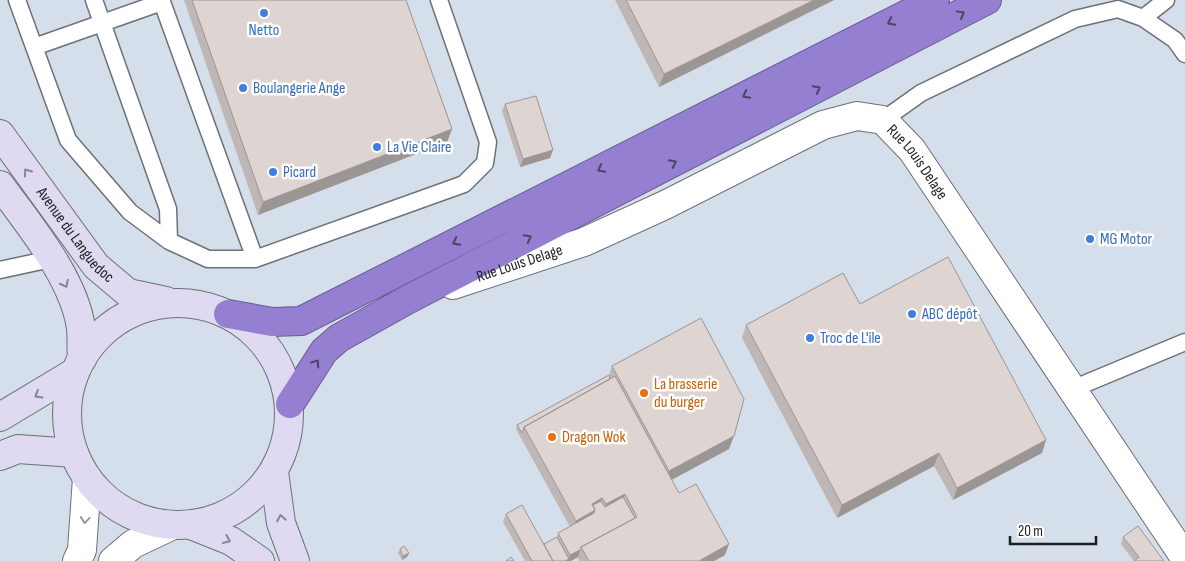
<svg xmlns="http://www.w3.org/2000/svg" width="1185" height="561" font-family="'Sofia Sans Condensed',sans-serif">
	<style>
		.built { fill: #d5deeb }
		.lines { fill: none; stroke-linecap: round; stroke-linejoin: round }
		.lane-casing { stroke: #6d7177; stroke-width: 19 }
		.street-casing { stroke: #6d7177; stroke-width: 30 }
		.secondary-casing { stroke: #6d7177; stroke-width: 30 }
		.highway-casing { stroke: #6a5d93; stroke-width: 30 }
		.lane { stroke: #fff; stroke-width: 16 }
		.street { stroke: #fff; stroke-width: 28 }
		.secondary { stroke: #dfd9f1; stroke-width: 28 }
		.highway { stroke: #947fd1; stroke-width: 28 }
		.wall { fill: #bfb7b5 }
		.shaded-wall { fill: #9b9594 }
		.building { fill: #ded5d3; stroke: #9b9594 }
		.oneway { stroke: #4c4567 }
		.oneway2 { stroke: #878593 }
		.oneway3 { stroke: #999a9b }
		.shop-dot { fill: #3f7fe0; stroke: #fff; stroke-width: 2 }
		.food-dot { fill: #e8710a; stroke: #fff; stroke-width: 2 }
		.labels { text-anchor: middle; dominant-baseline: central; stroke-width: 5; stroke-linejoin: round; paint-order: stroke }
		.shop-label { font-size: 16px; fill: #366cbe; stroke: #fff; text-anchor: start }
		.street-label { font-size: 16px; fill: #1c1e20; stroke: #fff }
		.food-label { font-size: 16px; fill: #c56008; stroke: #fff; text-anchor: start }
	</style>
	<rect width="100%" height="100%" fill="#e6ebf2"/>
	<!-- built -->
	<path class="built" d="M0,0h1185v561h-1185z"/>
	<g class="lines">
		<defs>
			<path id="lane" d="M17,0l51,140 62,72 39,29 39,18h47l209,-75 21,-21 3,-21 -49,-142
				M94,0l74,209 1,32
				M1143,18l23,-18
				M34,47l128,-45 93,257
				M883,120l38,-27 154,-74 43,-10 25,9 32,22 10,14
				M0,270l51,-11
				M1070,390l115,-48"/>
			<g id="street">
				<path id="s1" d="M453,285l131,-43 81,-37 158,-80 34,-9 26,4 29,30 273,408"/>
				<path d="M77,561l5,-11 5,-72"/>
				<path d="M113,561l20,-17 38,-18"/>
			</g>
			<g id="secondary">
				<path id="s2" d="M0,134l96,132 32,27 38,8"/>
				<path d="M0,185c29,40 74,93 81,143 1,10 0,21 1,31"/>
				<circle cx="178" cy="414" r="111"/>
				<path d="M0,417l75,-45"/>
				<path d="M0,456l18,-7 56,4"/>
				<path d="M274,472l7,51 14,38"/>
				<path d="M191,525l40,16 29,20"/>
			</g>
			<path id="highway" d="M228,314l44,8 29,-1 634,-321
				M290,404l34,-53 15,-13 68,-38 580,-300"/>
		</defs>
		<!-- lane casing -->
		<use href="#lane" class="lane-casing"/>
		<!-- street casing -->
		<use href="#street" class="street-casing"/>
		<!-- secondary casing -->
		<use href="#secondary" class="secondary-casing"/>
		<!-- highway casing -->
		<use href="#highway" class="highway-casing"/>
		<!-- lane -->
		<use href="#lane" class="lane"/>
		<!-- street -->
		<use href="#street" class="street"/>
		<!-- secondary -->
		<use href="#secondary" class="secondary"/>
		<!-- highway -->
		<use href="#highway" class="highway"/>
	</g>
	<!-- wall -->
	<path class="wall" d="M184,0h222l46,129 -5,13 -189,73z
		M615,0h219l-175,87z
		M505,104l45,54 -30,9 -18,-56z
		M860,304l186,136 -4,13 -89,47 -19,-34 -97,52 -95,-180 4,-13z
		M612,366l117,83 -58,31 8,13 46,62 -11,6h-135l-1,-4 -7,4h-46l-22,-39 3,-8 38,30 13,-7 1,-4 12,-6 -54,-98 1,-4 92,-50z
		M1123,537l41,24h-30l-13,-17z
		M400,549l9,4 -2,4 -5,3 -4,-7z"/>
	<!-- shaded-wall -->
	<path class="shaded-wall" d="M814,0h20l-175,87 5,-13z
		M452,129l-5,13 -189,73 5,-13z
		M553,150l-3,8 -30,9 3,-8z
		M734,436l-5,13 -65,35 5,-13z
		M1046,440l-4,13 -89,47 4,-12z
		M939,453l-5,13 -97,52 5,-13z
		M625,494l-4,10 -19,11 4,-11z
		M602,498l-4,10 -5,3 -1,-7z
		M595,510l-3,11 -20,11 4,-11z
		M729,544l-4,11 -11,6h-15z
		M580,550l-2,7 -7,4h-6l4,-2 1,-4z
		M409,553l-2,4 -5,3 1,-4z"/>
	<!-- building -->
	<path class="building" d="M192,0h214l46,129 -189,73z
		M626,0h188l-150,74z
		M536,96l17,54 -30,9 -18,-55z
		M948,257l98,183 -89,48 -18,-35 -97,52 -96,-180 97,-52 17,31z
		M701,318l43,81 -10,37 -65,35 -57,-105z
		M609,375l1,4 -86,48 -2,6 -5,-8z
		M615,376l64,117 17,-9 33,60 -30,17h-110l-8,-14 56,-30 -12,-23 -19,10 -4,-6 -10,6 3,6 -19,11 -52,-94z
		M623,497l12,21 -54,29 -1,3 -10,5 -12,-22 36,-20 1,-3 -2,-5 8,-4 4,6z
		M522,505l31,56h-21l-26,-47z
		M1138,526l26,35h-30l5,-4 -16,-20z
		M557,537l12,22 -4,2h-12l-9,-17z
		M404,546l5,7 -6,3 -3,-7z
		M511,557l3,4h-8z"/>
	<!-- one-way arrows -->
	<defs><path id="oneway-chevron" d="M-2-3.5L2.5 0L-2 3.5" fill="none" stroke-width="1.6" stroke-linecap="round" stroke-linejoin="round" transform="scale(1.25)"/></defs>
	<g class="oneway">
		<use href="#oneway-chevron" transform="translate(961 14) rotate(-29)"/>
		<use href="#oneway-chevron" transform="translate(891 22) rotate(153)"/>
		<use href="#oneway-chevron" transform="translate(817 89) rotate(-27)"/>
		<use href="#oneway-chevron" transform="translate(746 95) rotate(153)"/>
		<use href="#oneway-chevron" transform="translate(673 163) rotate(-27)"/>
		<use href="#oneway-chevron" transform="translate(601 169) rotate(153)"/>
		<use href="#oneway-chevron" transform="translate(528 238) rotate(-27)"/>
		<use href="#oneway-chevron" transform="translate(456 242) rotate(153)"/>
		<use href="#oneway-chevron" transform="translate(316 363) rotate(-56)"/>
	</g>
	<g class="oneway2">
		<use href="#oneway-chevron" transform="translate(27 172) rotate(-126)"/>
		<use href="#oneway-chevron" transform="translate(65 284) rotate(63)"/>
		<use href="#oneway-chevron" transform="translate(38 395) rotate(149)"/>
		<use href="#oneway-chevron" transform="translate(281 518) rotate(-100)"/>
		<use href="#oneway-chevron" transform="translate(227 540) rotate(24)"/>
	</g>
	<use class="oneway3" href="#oneway-chevron" transform="translate(85 520) rotate(95)"/>
	<!-- markers -->
	<g class="shop-dot">
		<circle cx="264" cy="13" r="5"/>
		<circle cx="243" cy="88" r="5"/>
		<circle cx="377" cy="147" r="5"/>
		<circle cx="273" cy="172" r="5"/>
		<circle cx="1090" cy="239" r="5"/>
		<circle cx="912" cy="314" r="5"/>
		<circle cx="810" cy="338" r="5"/>
	</g>
	<g class="food-dot">
		<circle cx="644" cy="393" r="5"/>
		<circle cx="552" cy="437" r="5"/>
	</g>
	<g class="labels">
		<!-- shop labels -->
		<g class="shop-label">
			<text x="264" y="30" text-anchor="middle">Netto</text>
			<text x="253" y="88">Boulangerie Ange</text>
			<text x="387" y="147">La Vie Claire</text>
			<text x="283" y="172">Picard</text>
			<text x="1100" y="239">MG Motor</text>
			<text x="922" y="314">ABC dépôt</text>
			<text x="820" y="338">Troc de L'ile</text>
		</g>
		<!-- street labels -->
		<g class="street-label">
			<text stroke="none"><textPath href="#s1" startOffset="520">Rue Louis Delage</textPath></text>
			<text stroke="none"><textPath href="#s2" startOffset="126">Avenue du Languedoc</textPath></text>
			<text stroke="none"><textPath href="#s1" startOffset="70">Rue Louis Delage</textPath></text>
		</g>
		<!-- food labels -->
		<g class="food-label">
			<text x="654" y="384">La brasserie<tspan x="654" dy="18">du burger</tspan></text>
			<text x="562" y="437">Dragon Wok</text>
		</g>
	</g>
	<!-- scale -->
	<path d="M1010 536v8h86v-8" fill="none" stroke="#1c1e20" stroke-width="2.5"/>
	<text x="1018" y="536" font-size="15" fill="#1c1e20" stroke="#ffffff" stroke-width="4" paint-order="stroke">20 m</text>
</svg>
